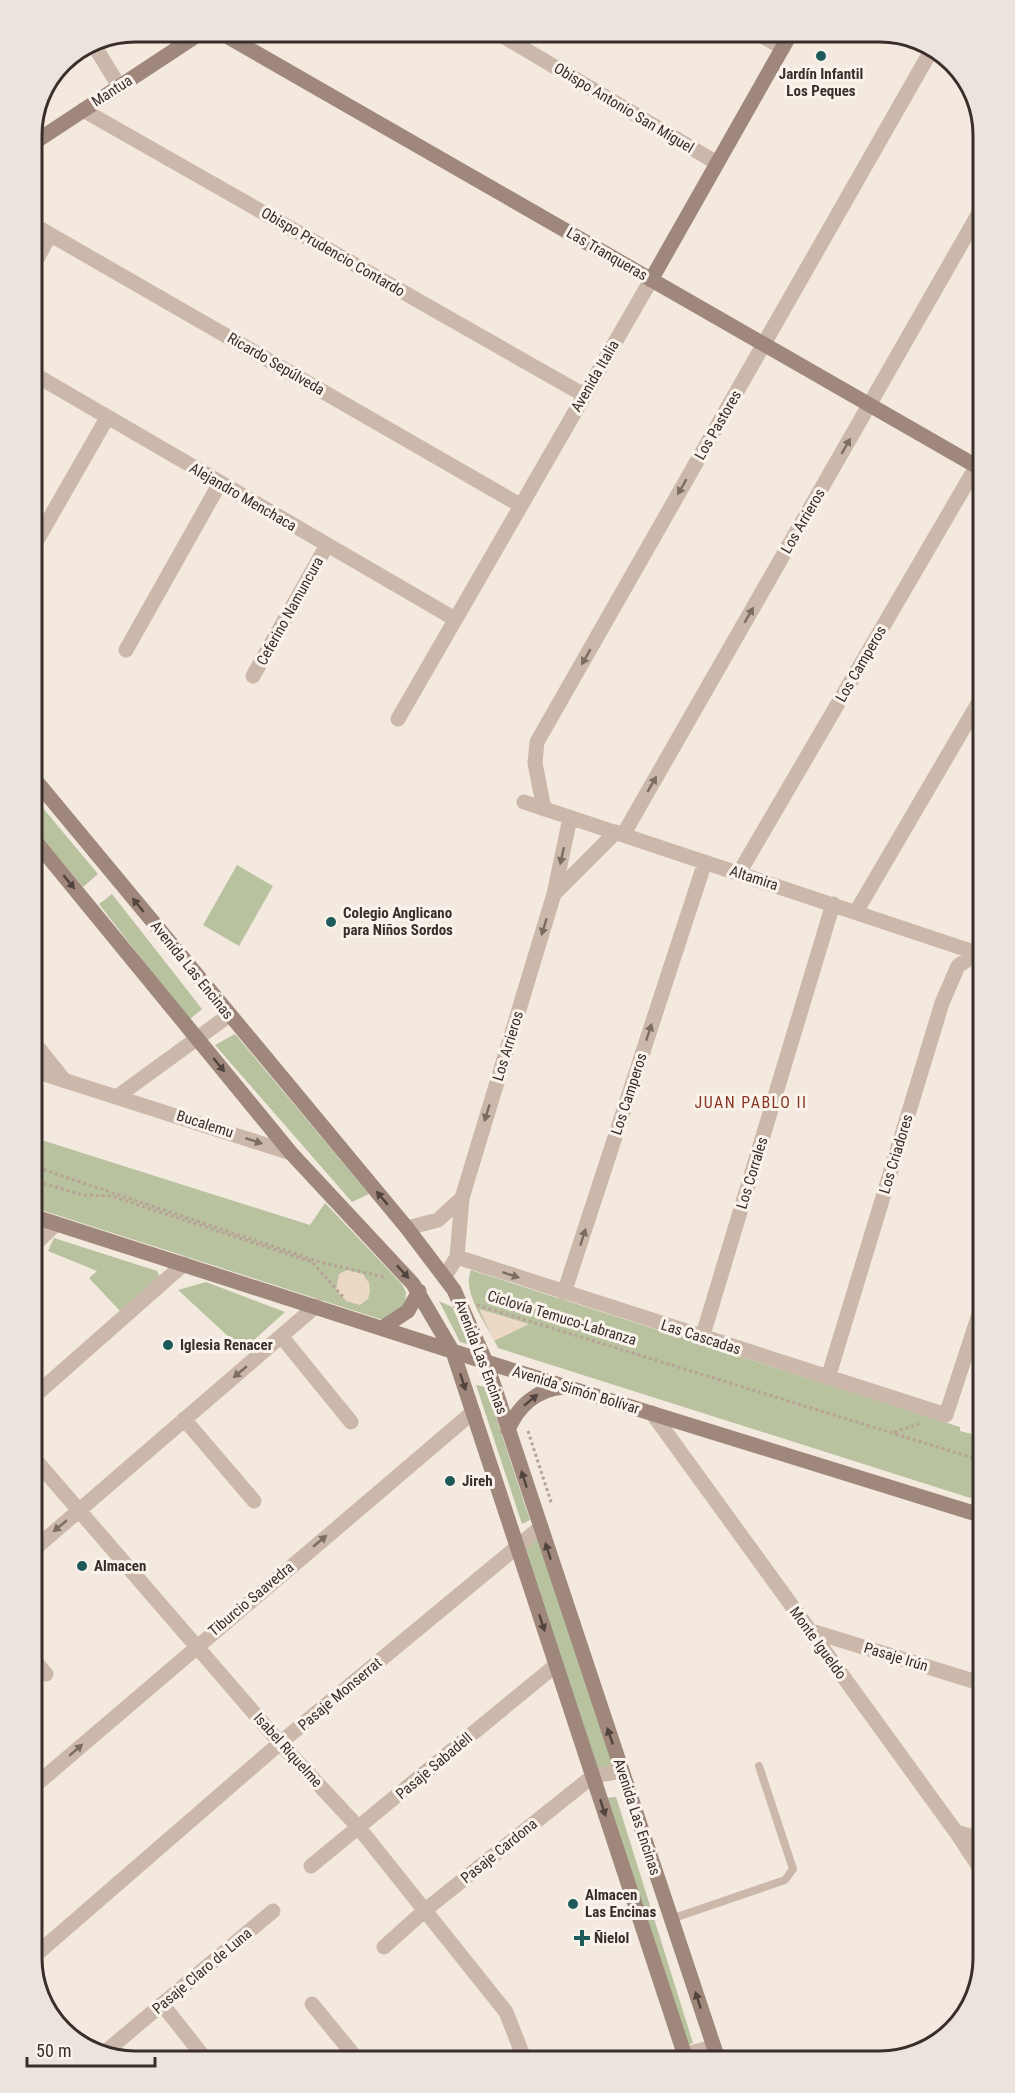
<svg xmlns="http://www.w3.org/2000/svg" width="1015" height="2093" font-family="'Roboto Condensed',sans-serif">
	<style>
		.green { fill: #b8c29f }
		.plaza { fill: #ebd9c6 }
		.lines { fill: none; stroke-linecap: round; stroke-linejoin: round }
		.path { stroke: #b7a295; stroke-width: 3; stroke-dasharray: 3 3; stroke-linecap: butt }
		.lane { stroke: #ccb8aa; stroke-width: 8 }
		.street { stroke: #ccb8aa; stroke-width: 15 }
		.secondary { stroke: #9f877c; stroke-width: 15 }
		.oneway { fill: #7b6c64 }
		.oneway2 { fill: #52443e }
		.poi-dot { fill: #1f5a5b; stroke: #faf3ec; stroke-width: 2 }
		.labels { text-anchor: middle; dominant-baseline: central; stroke-width: 6; stroke-linejoin: round; paint-order: stroke }
		.poi-label { font-size: 15px; font-weight: bold; fill: #392e2a; stroke: #faf3ec; text-anchor: start }
		.street-label { font-size: 15px; fill: #392e2a; stroke: #faf3ec }
		.neighbourhood-label { font-size: 16px; letter-spacing: 1.5px; fill: #883623; stroke: #faf3ec }
		.rim { fill: none; stroke: #392e2a; stroke-width: 3 }
	</style>
	<rect width="100%" height="100%" fill="#f3e9df"/>
	<!-- green -->
	<path class="green" d="M32,795l66,79 -15,13 -51,-61z
		M237,865l36,21 -34,60 -36,-21z
		M112,894l90,115 -13,11 -90,-116z
		M235,1034l134,160 -17,8 -137,-157z
		M32,1137l278,88 15,-22 76,80 5,9 -1,12 -18,15h-7l-348,-112z
		M54,1238l103,33 4,7 -41,33 -31,-33 8,-7 -49,-20z
		M471,1270l489,157v4l23,6v65l-485,-154c-10,-22 -37,-55 -27,-78z
		M206,1282l79,30 -42,38 -65,-60z
		M439,1301l13,6 18,38 -10,-3z
		M476,1385l10,2 44,133 -8,4z
		M541,1527l81,244 -29,5 -75,-229z
		M616,1797l77,246 -8,3 -81,-248z"/>
	<!-- plaza -->
	<path class="plaza" d="M347,1270l16,4 6,9 1,8 -2,8 -8,6 -14,-4 -10,-11 3,-16z
		M479,1309l50,15 -35,17z"/>
	<g class="lines">
		<!-- path -->
		<path class="path" d="M32,751l10,12
			M32,1166l291,97 61,14
			M32,1180l51,15 28,1 201,66 33,37
			M477,1305l506,156
			M528,1431l24,74
			M894,1432l25,-8"/>
		<!-- lane -->
		<path class="lane" d="M671,1919l114,-39 8,-11 -34,-103"/>
		<!-- street -->
		<path class="street" d="M757,33l26,15
			M501,35l216,128
			M92,42l27,44
			M83,110l501,285
			M32,224l488,281
			M32,268l18,-33
			M32,373l423,246
			M32,549l75,-131
			M126,650l94,-167
			M253,676l74,-131
			M398,719l253,-439
			M524,802l459,153
			M544,809l-9,-46 2,-21 395,-693
			M623,835l360,-629
			M739,873l244,-418
			M554,894l16,-76
			M856,912l127,-217
			M32,1040l32,40
			M32,1070l259,83
			M118,1096l110,-80
			M407,1228l31,-8 24,-22
			M32,1247l24,-23
			M457,1257l489,158 37,-113
			M445,1276l12,-19 5,-59 92,-304 62,-62
			M564,1293l141,-431
			M281,1336l70,86
			M702,1338l131,-434
			M828,1378l114,-375 16,-37 19,-13 6,-11
			M32,1398l152,-134
			M652,1413l304,419 27,41
			M184,1419l70,82
			M32,1456l248,287 79,85 147,184 18,46
			M32,1551l284,-245
			M808,1630l175,54
			M32,1658l14,16
			M32,1788l441,-376
			M956,1832l27,8
			M311,1866l245,-201
			M384,1947l40,-36 169,-135 29,-5
			M32,1958l248,-215 261,-216
			M162,2004l45,57
			M312,2004l45,55
			M104,2053l169,-142
			M678,2056l36,-9"/>
		<!-- secondary -->
		<path class="secondary" d="M230,38l753,432
			M32,144l161,-106
			M651,280l140,-247
			M32,776l375,452 47,62 32,72 231,694
			M32,837l259,316 122,131 40,68 232,704
			M32,1216l454,146 497,154
			M382,1328l26,-17 11,-20
			M508,1430c10,-24 29,-41 56,-43"/>
	</g>
	<!-- one-way arrows -->
	<defs><path id="oneway-solid" d="M-6-.8H1V-3.2L6.5 0L1 3.2V.8H-6Z" transform="scale(1.5)"/></defs>
	<g class="oneway">
		<use href="#oneway-solid" transform="translate(846 446) rotate(-60)"/>
		<use href="#oneway-solid" transform="translate(682 487) rotate(120)"/>
		<use href="#oneway-solid" transform="translate(749 615) rotate(-60)"/>
		<use href="#oneway-solid" transform="translate(586 657) rotate(120)"/>
		<use href="#oneway-solid" transform="translate(652 784) rotate(-60)"/>
		<use href="#oneway-solid" transform="translate(562 856) rotate(102)"/>
		<use href="#oneway-solid" transform="translate(544 927) rotate(107)"/>
		<use href="#oneway-solid" transform="translate(649 1032) rotate(-72)"/>
		<use href="#oneway-solid" transform="translate(487 1113) rotate(107)"/>
		<use href="#oneway-solid" transform="translate(254 1141) rotate(18)"/>
		<use href="#oneway-solid" transform="translate(583 1237) rotate(-72)"/>
		<use href="#oneway-solid" transform="translate(511 1275) rotate(18)"/>
		<use href="#oneway-solid" transform="translate(240 1372) rotate(140)"/>
		<use href="#oneway-solid" transform="translate(60 1526) rotate(140)"/>
		<use href="#oneway-solid" transform="translate(320 1541) rotate(-40)"/>
		<use href="#oneway-solid" transform="translate(76 1750) rotate(-41)"/>
	</g>
	<g class="oneway2">
		<use href="#oneway-solid" transform="translate(69 882) rotate(51)"/>
		<use href="#oneway-solid" transform="translate(138 905) rotate(-129)"/>
		<use href="#oneway-solid" transform="translate(219 1065) rotate(51)"/>
		<use href="#oneway-solid" transform="translate(382 1198) rotate(-130)"/>
		<use href="#oneway-solid" transform="translate(403 1272) rotate(47)"/>
		<use href="#oneway-solid" transform="translate(463 1382) rotate(72)"/>
		<use href="#oneway-solid" transform="translate(531 1400) rotate(-39)"/>
		<use href="#oneway-solid" transform="translate(524 1479) rotate(-108)"/>
		<use href="#oneway-solid" transform="translate(548 1551) rotate(-108)"/>
		<use href="#oneway-solid" transform="translate(542 1623) rotate(72)"/>
		<use href="#oneway-solid" transform="translate(610 1736) rotate(-109)"/>
		<use href="#oneway-solid" transform="translate(603 1808) rotate(72)"/>
		<use href="#oneway-solid" transform="translate(698 2000) rotate(-108)"/>
	</g>
	<!-- markers -->
	<g class="poi-dot">
		<circle cx="821" cy="56" r="6"/>
		<circle cx="331" cy="922" r="6"/>
		<circle cx="168" cy="1345" r="6"/>
		<circle cx="450" cy="1481" r="6"/>
		<circle cx="82" cy="1566" r="6"/>
		<circle cx="573" cy="1904" r="6"/>
		<path d="M579 1929h6v6h6v6h-6v6h-6v-6h-6v-6h6z"/>
	</g>
	<g class="labels">
		<!-- poi labels -->
		<g class="poi-label">
			<text x="821" y="74" text-anchor="middle">Jardín Infantil<tspan x="821" dy="17">Los Peques</tspan></text>
			<text x="343" y="913">Colegio Anglicano<tspan x="343" dy="17">para Niños Sordos</tspan></text>
			<text x="180" y="1345">Iglesia Renacer</text>
			<text x="462" y="1481">Jireh</text>
			<text x="94" y="1566">Almacen</text>
			<text x="585" y="1895">Almacen<tspan x="585" dy="17">Las Encinas</tspan></text>
			<text x="594" y="1938">Ñielol</text>
		</g>
		<!-- street labels -->
		<g class="street-label">
			<text transform="translate(112 91) rotate(-33)">Mantua</text>
			<text transform="translate(624 108) rotate(31)">Obispo Antonio San Miguel</text>
			<text transform="translate(333 252) rotate(30)">Obispo Prudencio Contardo</text>
			<text transform="translate(607 254) rotate(30)">Las Tranqueras</text>
			<text transform="translate(276 364) rotate(30)">Ricardo Sepúlveda</text>
			<text transform="translate(595 376) rotate(-60)">Avenida Italia</text>
			<text transform="translate(718 425) rotate(-60)">Los Pastores</text>
			<text transform="translate(243 497) rotate(30)">Alejandro Menchaca</text>
			<text transform="translate(803 521) rotate(-60)">Los Arrieros</text>
			<text transform="translate(290 611) rotate(-61)">Ceferino Namuncura</text>
			<text transform="translate(861 664) rotate(-60)">Los Camperos</text>
			<text transform="translate(754 878) rotate(18)">Altamira</text>
			<text transform="translate(192 970) rotate(51)">Avenida Las Encinas</text>
			<text transform="translate(508 1046) rotate(-73)">Los Arrieros</text>
			<text transform="translate(629 1094) rotate(-72)">Los Camperos</text>
			<text transform="translate(205 1124) rotate(18)">Bucalemu</text>
			<text transform="translate(896 1154) rotate(-73)">Los Criadores</text>
			<text transform="translate(752 1173) rotate(-73)">Los Corrales</text>
			<text transform="translate(562 1318) rotate(17)">Ciclovía Temuco-Labranza</text>
			<text transform="translate(701 1337) rotate(18)">Las Cascadas</text>
			<text transform="translate(481 1357) rotate(69)">Avenida Las Encinas</text>
			<text transform="translate(576 1390) rotate(17)">Avenida Simón Bolívar</text>
			<text transform="translate(251 1599) rotate(-40)">Tiburcio Saavedra</text>
			<text transform="translate(818 1643) rotate(54)">Monte Igueldo</text>
			<text transform="translate(896 1657) rotate(17)">Pasaje Irún</text>
			<text transform="translate(340 1694) rotate(-40)">Pasaje Monserrat</text>
			<text transform="translate(288 1750) rotate(48)">Isabel Riquelme</text>
			<text transform="translate(434 1766) rotate(-40)">Pasaje Sabadell</text>
			<text transform="translate(637 1817) rotate(72)">Avenida Las Encinas</text>
			<text transform="translate(499 1851) rotate(-39)">Pasaje Cardona</text>
			<text transform="translate(202 1971) rotate(-40)">Pasaje Claro de Luna</text>
		</g>
		<!-- neighbourhood labels -->
		<g class="neighbourhood-label">
			<text x="751" y="1102">JUAN PABLO II</text>
		</g>
	</g>
	<!-- crop -->
	<path d="M0 0H1015V2093H0ZM135 42H880A93 93 0 0 1 973 135V1958A93 93 0 0 1 880 2051H135A93 93 0 0 1 42 1958V135A93 93 0 0 1 135 42Z" fill="#ebe3dc" fill-rule="evenodd"/>
	<path class="rim" d="M135 42H880A93 93 0 0 1 973 135V1958A93 93 0 0 1 880 2051H135A93 93 0 0 1 42 1958V135A93 93 0 0 1 135 42Z"/>
	<!-- scale -->
	<path d="M27 2057v9h128v-9" fill="none" stroke="#392e2a" stroke-width="3"/>
	<text x="36" y="2057" font-size="18" fill="#392e2a" stroke="#faf3ec" stroke-width="4.5" paint-order="stroke">50 m</text>
</svg>
